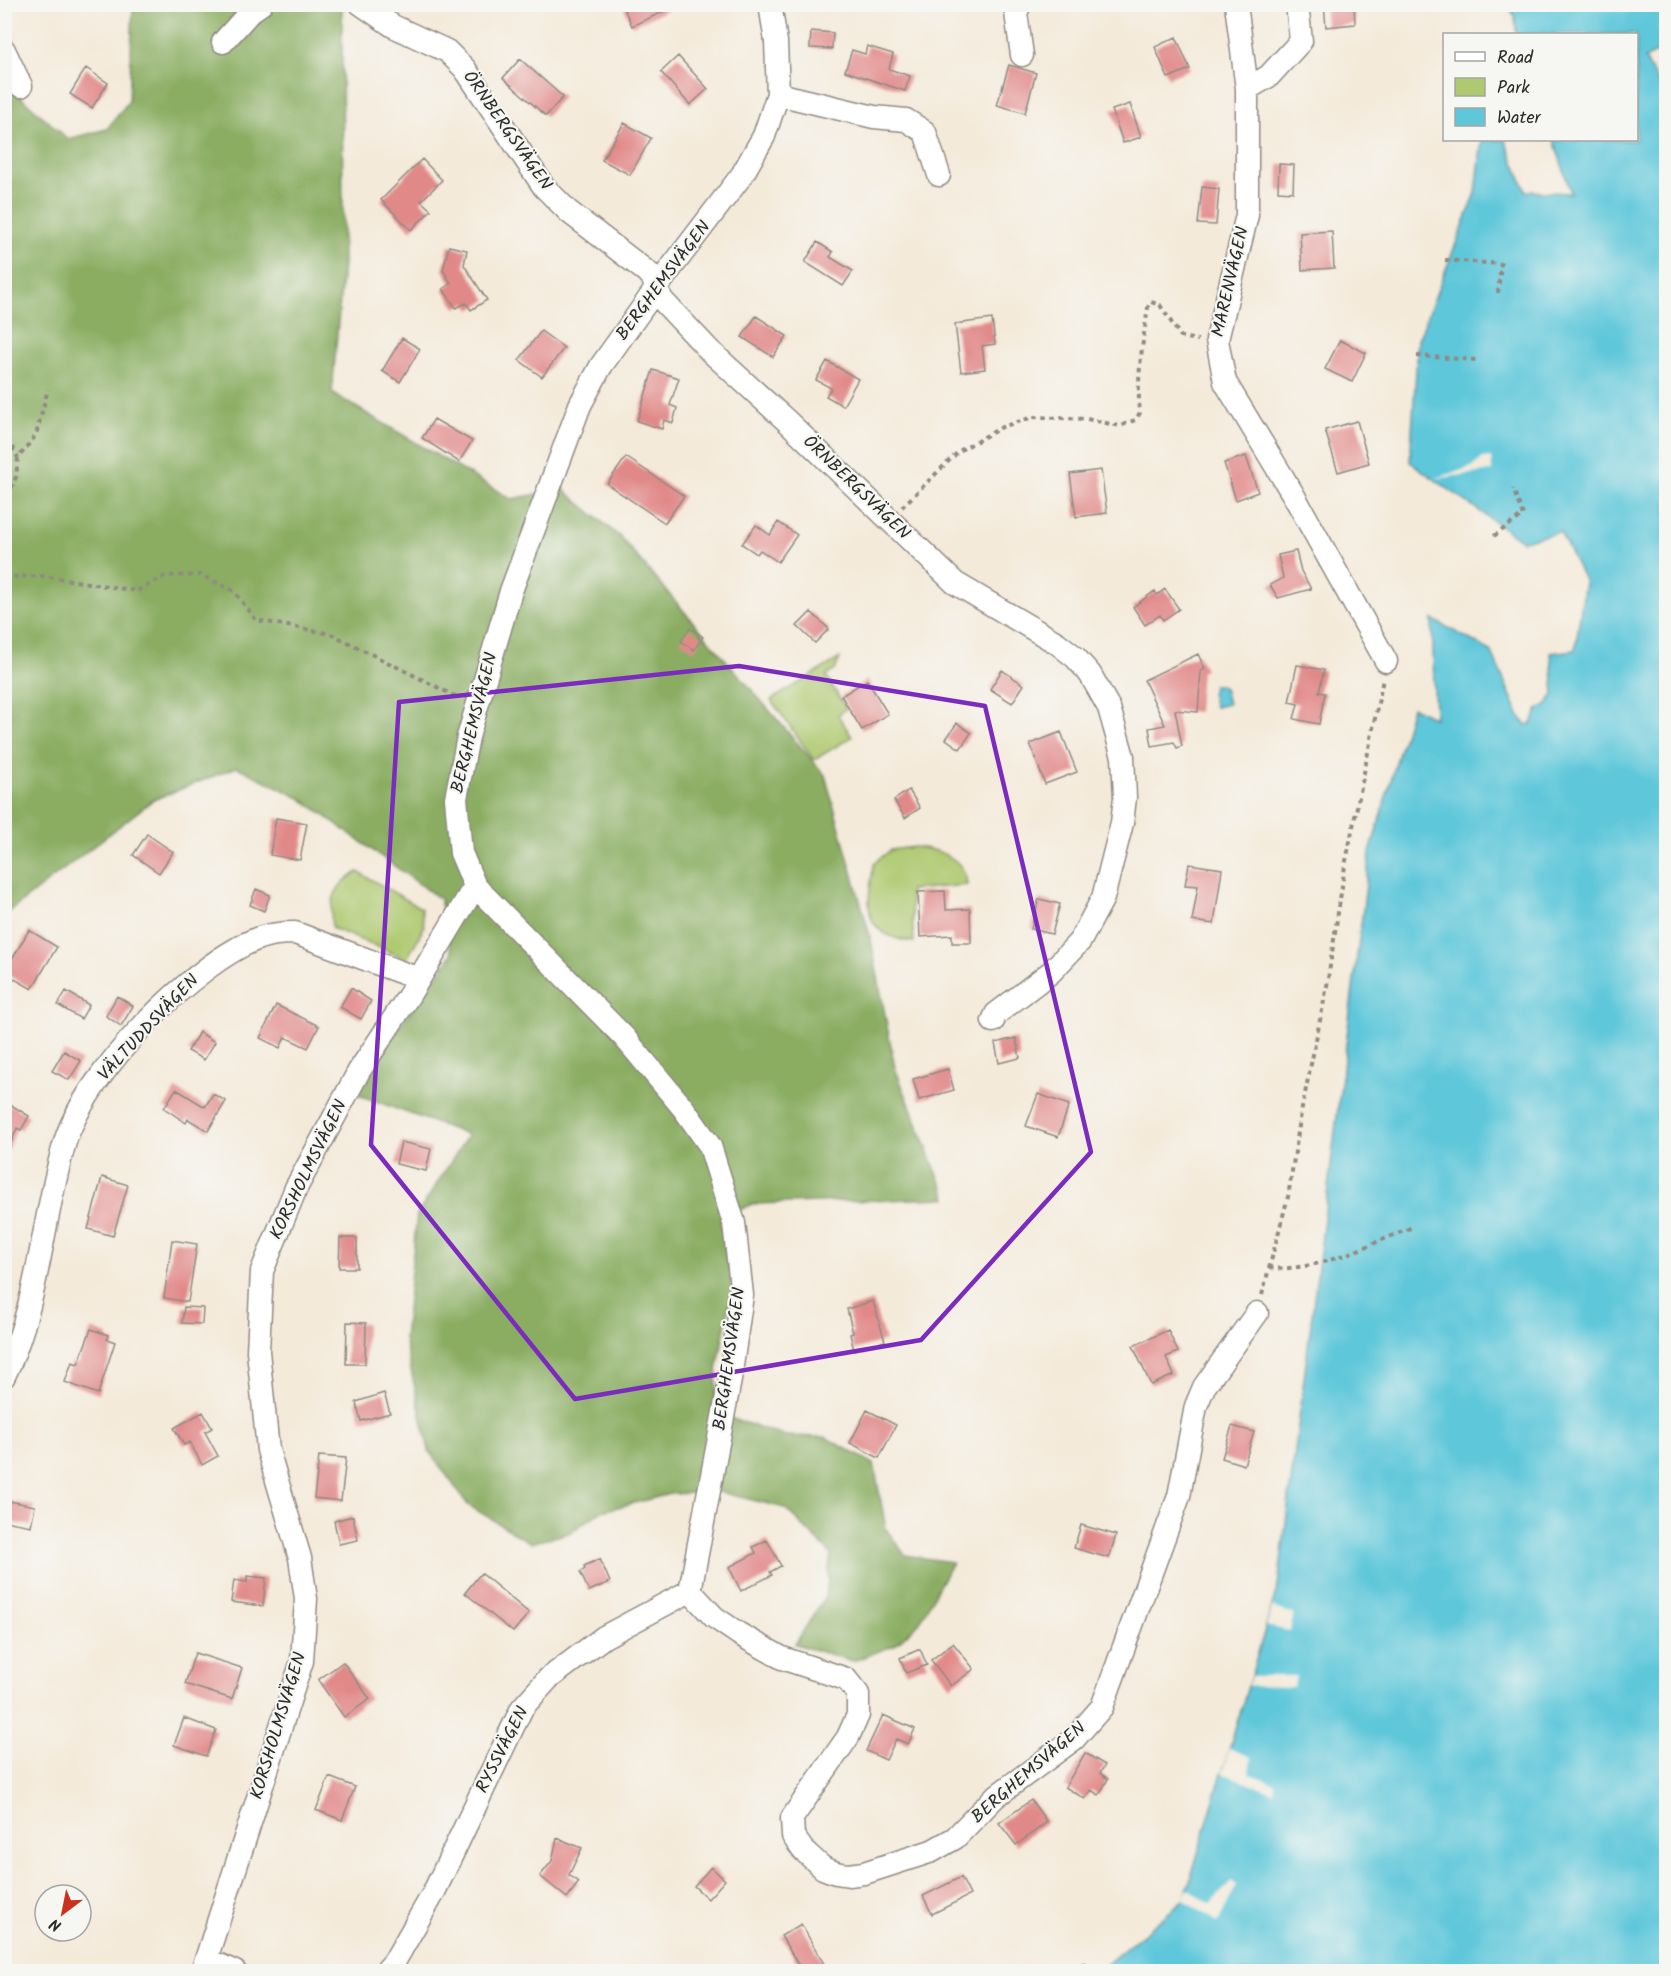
<svg xmlns="http://www.w3.org/2000/svg" width="1671" height="1976" font-family="Kalam,sans-serif">
	<style>
		.green { fill: #aec96f; stroke: #6c7a4d; stroke-width: 1.5 }
		.forest { fill: #8aad62; stroke: #5a6c46; stroke-width: 1.5 }
		.water { fill: #5ec7da; stroke: #447982; stroke-width: 1.5 }
		.pier { fill: #f4eada }
		.building { fill: #e18989 }
		.lines { fill: none; stroke-linecap: round; stroke-linejoin: round }
		.minor-casing { stroke: #908a82; stroke-width: 25 }
		.path { stroke: #908a82; stroke-width: 4; stroke-dasharray: 4.5 4.5; stroke-linecap: butt }
		.minor { stroke: #fff; stroke-width: 22 }
		.marked { fill: none; stroke: #7b2cbf; stroke-width: 4.5; stroke-linejoin: round }
		.labels { text-anchor: middle; dominant-baseline: central; stroke-width: 4.5; stroke-linejoin: round; paint-order: stroke }
		.street-label { font-size: 18px; fill: #2b2b2b; stroke: #f6f6f2 }
	</style>
	<rect width="100%" height="100%" fill="#f6f6f2"/>
	<filter id="ink" filterUnits="userSpaceOnUse"><feTurbulence type="fractalNoise" baseFrequency=".0167" numOctaves="2"/><feDisplacementMap in="SourceGraphic" scale="12" xChannelSelector="R" yChannelSelector="G"/><feConvolveMatrix kernelMatrix="1 2 1 2 8 2 1 2 1" color-interpolation-filters="sRGB"/></filter>
	<filter id="wash" filterUnits="userSpaceOnUse"><feTurbulence type="fractalNoise" baseFrequency=".008" numOctaves="4" result="noise"/><feDisplacementMap in="SourceGraphic" scale="24" xChannelSelector="R" yChannelSelector="G"/><feGaussianBlur stdDeviation="1.35" result="paint"/><feColorMatrix in="noise" values="0 0 0 0 0 0 0 0 0 0 0 0 0 0 0 0 0 1.4 0 .05"/><feComposite in="paint" operator="in"/></filter>
	<g filter="url(#wash)">
		<rect width="100%" height="100%" fill="#f4eada"/>
		<!-- green -->
		<path class="green" d="M840,658l-5,12 -9,6 20,33 -8,6 14,22 -38,23 -43,-60z
			M914,847c24,2 52,11 53,38l-57,5 4,52c-55,-7 -47,-36 -40,-79l17,-13z
			M358,872l63,36 3,19 -17,32 -75,-31c-3,-26 2,-44 26,-56z"/>
		<!-- forest -->
		<path class="forest" d="M133,5h209l1,259 -11,129 179,106 52,-10 57,48 205,238 46,165 24,128 52,130 -194,6 -33,15 12,70 -15,82 -3,42 72,23 39,1 49,27 12,65 19,26 47,7 -33,61 -24,22 -42,16 -58,-17 31,-49 5,-41 -46,-46 -65,-16 -50,2 -68,17 -33,22 -38,10 -63,-38 -39,-54 -25,-112 13,-124 51,-80 -112,-41c25,-51 65,-92 96,-140l-12,-55 -140,-101 -63,-31 -84,33 -148,115v-832l63,56 39,-10 22,-28z"/>
		<!-- water -->
		<path class="water" d="M1509,5h157v41l-21,13 21,37v1875l-569,1 87,-72 94,-314 92,-733 42,-146 23,11 -3,-99 59,32 29,66 6,8 6,-2 6,-14 8,-4 8,-10 -3,-42 24,-3 10,-68 -25,-50 -38,9 -112,-79 8,-122 58,-147 6,-53h23l21,51 45,2 -17,-53h82v-106h-120l-1,-16z
			M1214,685h6l4,3 4,16 -13,3 -4,-14z"/>
		<!-- pier -->
		<path class="pier" d="M1491,457l1,14 -59,8 39,-12 11,-9z
			M1272,1607l22,7 -4,17 -24,-5z
			M1251,1676h45l-2,11 -46,-1z
			M1229,1748l22,9 -2,17 26,9 -1,9 -52,-19z
			M1231,1881l6,4 -19,37 -35,-22 4,-11 24,15z"/>
		<g id="blocks">
			<!-- building -->
			<path class="building" d="M622,4h58l-48,22z
				M1324,4h30l1,20 -29,3z
				M811,31l22,2 -1,16 -22,-1z
				M1176,37l14,32 -22,9 -13,-31z
				M867,46l26,8 -4,15 21,7 -5,15 -60,-20 7,-21 13,4z
				M678,56l30,33 -18,16 -29,-33z
				M520,59l43,38 -17,19 -43,-38z
				M1009,65l27,8 -11,40 -28,-8z
				M86,68l22,15 -16,25 -22,-14z
				M1130,104l11,33 -18,6 -11,-33z
				M624,123l27,15 -21,37 -28,-15z
				M422,159l20,21 -21,21 10,9 -20,20 -30,-30z
				M1279,164l15,1 -1,27 -15,-1z
				M1202,187l17,2 -3,36 -18,-1z
				M1332,231l2,37 -32,2 -2,-37z
				M817,242l16,10 -3,5 23,14 -10,15 -38,-24z
				M449,246l18,4 -3,15 23,35 -16,10 -5,-7 -10,5 -13,-19 8,-6 -8,-13z
				M756,316l31,20 -14,21 -31,-20z
				M992,319l3,25 -13,2 3,23 -24,3 -6,-48z
				M541,331l23,17 -22,29 -23,-17z
				M402,338l18,11 -20,33 -18,-11z
				M1340,340l26,13 -14,29 -27,-13z
				M827,361l31,18 -15,27 -17,-10 5,-8 -15,-8z
				M653,370l26,8 -9,27 7,3 -4,15 -9,-3 -2,9 -25,-8z
				M434,419l38,22 -13,21 -37,-24z
				M1357,421l12,42 -31,9 -13,-42z
				M1246,456l12,36 -22,8 -12,-37z
				M626,457l58,39 -19,27 -58,-39z
				M1101,470l6,43 -31,4 -6,-43z
				M778,522l19,13 -19,27 -18,-12 -3,4 -15,-10 14,-19 14,10z
				M1296,551l5,20 10,18 -33,9 -8,-13 13,-7 -5,-23z
				M1165,589l14,20 -16,11 -3,-5 -15,10 -12,-18 22,-16 2,4z
				M811,612l18,17 -14,14 -18,-17z
				M690,628l13,9 -9,13 -13,-9z
				M1198,654l7,15 -4,2 -3,41 -23,-2 7,36 -5,2 -3,-6 -22,4 -3,-18 16,-3 -21,-45z
				M1297,665l27,5 -5,22 6,1 -6,31 -25,-5 4,-15 -9,-2z
				M1002,670l22,15 -12,18 -22,-14z
				M867,680l21,34 -26,16 -21,-34z
				M957,723l14,10 -11,16 -14,-10z
				M1061,732l16,40 -32,12 -15,-40z
				M909,790l11,18 -15,10 -11,-18z
				M276,818l31,5 -7,37 -30,-5z
				M147,834l26,18 -14,21 -26,-18z
				M1189,864l33,5 -8,55 -22,-3 6,-35 -13,-1z
				M256,889l14,6 -6,16 -14,-6z
				M945,891l1,19 24,-1 1,34h-19v-8l-32,2 -2,-45z
				M1039,899l21,5 -8,30 -21,-5z
				M29,930l28,17 -25,42 -28,-16z
				M351,988l20,13 -10,18 -21,-12z
				M66,991l23,14 -8,14 -23,-14z
				M117,996l16,10 -12,20 -15,-10z
				M276,1005l43,21 -11,22 -23,-11 -5,11 -20,-10z
				M199,1032l16,10 -11,18 -16,-9z
				M1016,1038l4,20 -21,5 -4,-20z
				M64,1051l17,10 -12,19 -17,-9z
				M948,1069l6,21 -35,10 -6,-21z
				M176,1089l29,18 8,-13 13,7 -18,30 -20,-12 -2,4 -22,-15z
				M1038,1094l31,11 -11,32 -32,-11z
				M11,1105l18,11 -8,14 -4,-2 -12,30 -1,-43z
				M401,1142l30,7 -5,22 -30,-7z
				M102,1177l26,8 -15,51 -25,-7z
				M340,1238h17v30h-18z
				M172,1240l25,4 -9,58 -24,-4z
				M873,1301l12,40 -31,9 -4,-16 3,-1 -6,-24z
				M184,1307l19,1 -1,16 -20,-1z
				M347,1322l19,1 -1,41h-19z
				M91,1329l17,6 -1,4 8,3 -17,52 -33,-12 7,-20 6,2z
				M1168,1330l10,22 -12,5 8,18 -23,10 -18,-39z
				M384,1393l6,20 -29,8 -5,-19z
				M867,1410l29,15 -17,33 -29,-15z
				M203,1412l9,16 -7,4 13,24 -16,9 -12,-23 -6,3 -10,-17z
				M1232,1426l22,6 -10,33 -22,-7z
				M319,1456l27,2 -5,43 -27,-3z
				M4,1500l31,6 -4,20 -27,-5z
				M353,1516l5,24 -19,4 -5,-23z
				M1081,1525l35,10 -7,23 -35,-10z
				M767,1540l14,26 -11,6 2,3 -31,16 -12,-24 27,-14 -3,-6z
				M600,1559l10,23 -21,9 -9,-19 5,-3 -1,-3z
				M481,1573l48,40 -16,19 -48,-39z
				M247,1576l19,2 -3,28 -32,-4 3,-22 13,2z
				M953,1643l21,26 -23,17 -20,-26z
				M920,1649l7,16 -21,8 -6,-15z
				M195,1653l47,15 -10,31 -47,-15z
				M343,1662l27,37 -26,18 -26,-37z
				M883,1715l32,14 -7,15 -12,-5 -10,21 -20,-9z
				M184,1718l32,12 -10,26 -32,-11z
				M1085,1753l20,12 -5,8 8,6 -9,16 -8,-5 -6,9 -20,-12z
				M329,1777l26,10 -13,33 -26,-10z
				M1031,1800l16,22 -31,23 -17,-22z
				M557,1838l25,10 -13,27 10,7 -12,16 -27,-22 12,-15z
				M711,1867l14,13 -17,19 -14,-13z
				M961,1877l9,18 -38,19 -9,-18z
				M801,1924l27,47h-26l-21,-35z"/>
		</g>
	</g>
	<g filter="url(#ink)">
		<use href="#blocks" fill-opacity="0" stroke="#908a82" stroke-width="1.5"/>
		<g class="lines">
			<defs>
				<path id="minor" d="M361,4l32,22 54,25 18,18 79,118 25,25 82,63 11,25 48,51 79,72 166,160 102,60 18,14 15,17 19,34 14,49 2,40 -3,26 -19,75 -23,43 -29,31 -55,42 -3,7
					M770,4l6,38 2,52 -14,42 -22,39 -74,97 -67,94 -21,39 -69,186 -43,146 -12,61 5,55 14,33 149,151 60,72 26,37 24,77 8,72 -12,85 -40,211 24,26 25,17 43,24 64,21 12,15v21l-10,22 -56,81 1,18 10,14 20,18 13,5 13,2 15,-2 68,-22 23,-13 40,-41 79,-58 28,-32 77,-211 17,-90 8,-19 53,-74
					M1020,4l-4,9 6,42
					M1236,4l11,85v126l-30,125 8,42 69,114 92,165
					M223,42l28,-31 10,-7
					M4,50l17,36
					M1247,89l22,-13 32,-35 -4,-37
					M778,94l96,23 32,3 19,12 14,43
					M4,1376c35,-71 38,-158 61,-234 21,-69 127,-178 194,-204 12,-4 23,-5 36,-5l124,46
					M206,1959l29,13
					M202,1972l100,-311 4,-62 -6,-41 -32,-108 -10,-99 4,-80 34,-83 63,-117 49,-74 67,-111
					M385,1972l9,-10 39,-68 89,-186 26,-29 56,-42 86,-46"/>
			</defs>
			<!-- minor casing -->
			<use href="#minor" class="minor-casing"/>
			<!-- path -->
			<path class="path" d="M1445,260l56,4 -3,29
				M1417,356l60,4
				M4,431l14,27
				M4,505l12,-28 2,-19 18,-23 12,-46
				M902,507l57,-56 43,-24 31,-10 54,2 33,7 15,-6 5,-7c-4,-36 3,-70 8,-106l3,-5 9,3 21,32 17,3
				M1494,536l29,-21 -10,-26
				M4,577l41,-1 92,15 28,-15 36,-1 33,16 22,29 75,14 128,64
				M1269,1268c50,4 98,-23 144,-41
				M1262,1295l26,-98 13,-84 26,-127 18,-120 38,-187
				M1083,1962l3,10"/>
			<!-- minor -->
			<use href="#minor" class="minor"/>
		</g>
	</g>
	<!-- marked area -->
	<path class="marked" d="M739,666l246,40 106,446 -170,188 -346,59 -204,-254 28,-443z"/>
	<g class="labels">
		<!-- street labels -->
		<g class="street-label">
			<text transform="translate(507 131) rotate(55)">ÖRNBERGSVÄGEN</text>
			<text transform="translate(664 281) rotate(-53)">BERGHEMSVÄGEN</text>
			<text transform="translate(1231 282) rotate(-77)">MARENVÄGEN</text>
			<text transform="translate(856 488) rotate(44)">ÖRNBERGSVÄGEN</text>
			<text transform="translate(475 723) rotate(-76)">BERGHEMSVÄGEN</text>
			<text transform="translate(149 1028) rotate(-47)">VÄLTUDDSVÄGEN</text>
			<text transform="translate(309 1170) rotate(-64)">KORSHOLMSVÄGEN</text>
			<text transform="translate(730 1359) rotate(-82)">BERGHEMSVÄGEN</text>
			<text transform="translate(279 1726) rotate(-73)">KORSHOLMSVÄGEN</text>
			<text transform="translate(503 1750) rotate(-63)">RYSSVÄGEN</text>
			<text transform="translate(1029 1773) rotate(-41)">BERGHEMSVÄGEN</text>
		</g>
	</g>
	<!-- margin -->
	<rect width="1671" height="1976" fill="none" stroke="#f6f6f2" stroke-width="24"/>
	<!-- legend -->
	<rect x="1443" y="33" width="195" height="108" fill="#f6f6f2" stroke="#a5a5a2" stroke-width="1.5"/>
	<rect x="1455" y="52" width="30" height="9" fill="#ffffff" stroke="#a5a5a2" stroke-width="1.5"/>
	<text x="1497" y="63" font-size="18" fill="#2b2b2b">Road</text>
	<rect x="1455" y="78" width="30" height="18" fill="#aec96f" stroke="#a5a5a2" stroke-width="1.5"/>
	<text x="1497" y="93" font-size="18" fill="#2b2b2b">Park</text>
	<rect x="1455" y="108" width="30" height="18" fill="#5ec7da" stroke="#a5a5a2" stroke-width="1.5"/>
	<text x="1497" y="123" font-size="18" fill="#2b2b2b">Water</text>
	<!-- north arrow -->
	<g transform="translate(63 1913) rotate(212)"><circle r="28" fill="#f6f6f2" stroke="#a5a5a2" stroke-width="1.5"/>
	<path d="M0-4.5L10 22L0 15L-10 22Z" fill="#c8321e"/>
	<text y="-9" font-size="16" font-weight="bold" text-anchor="middle" fill="#2b2b2b">N</text>
	</g>
</svg>
